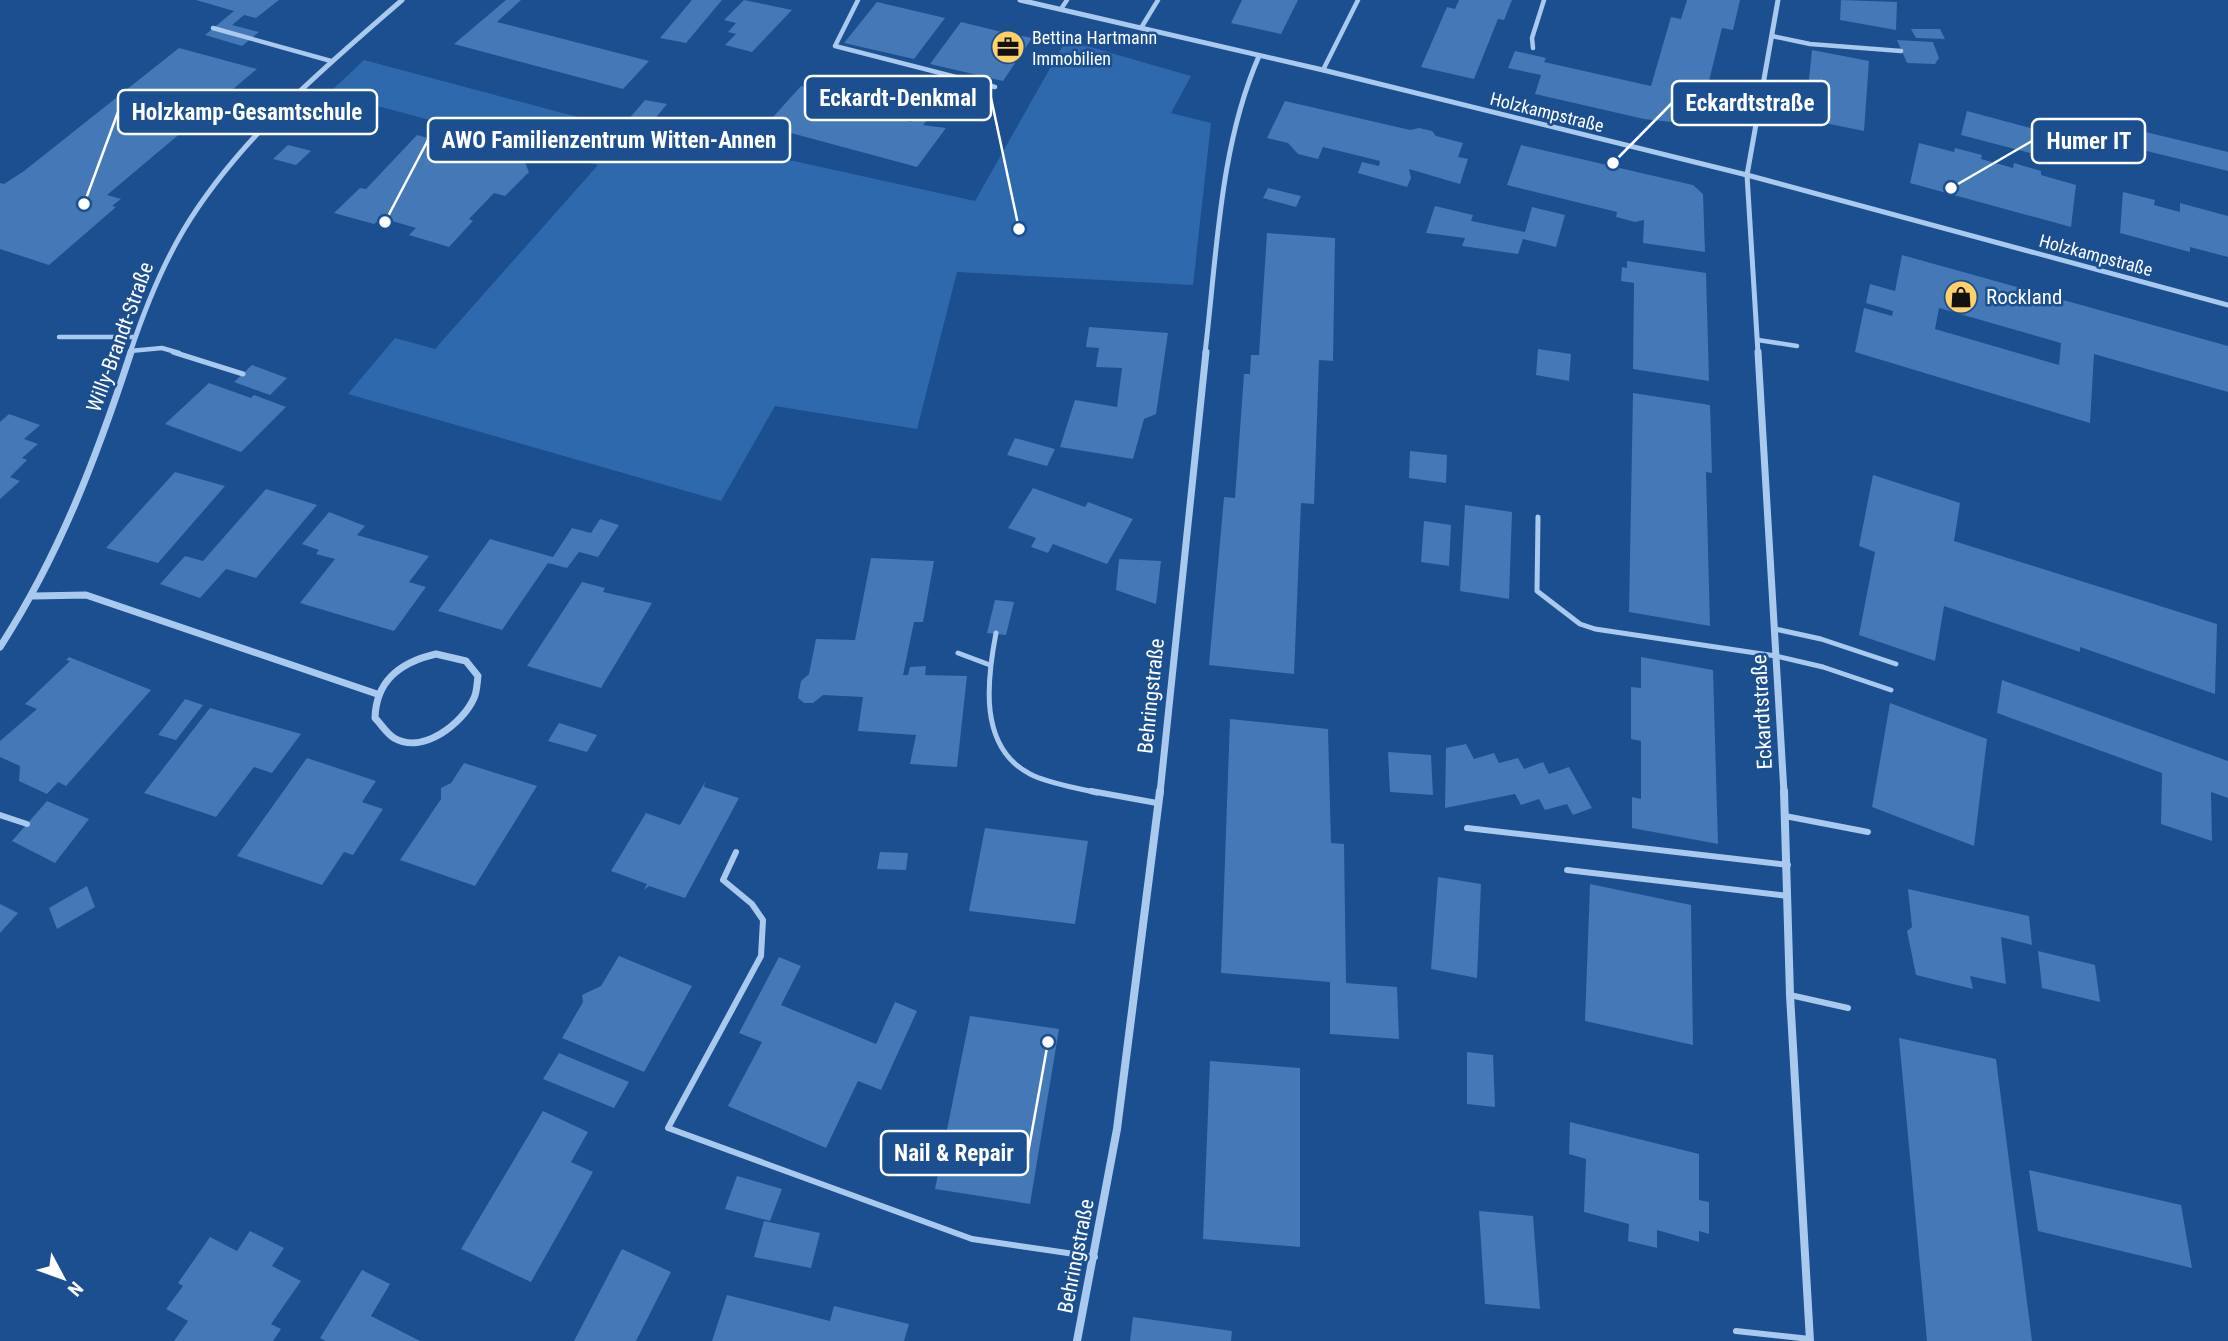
<svg xmlns="http://www.w3.org/2000/svg" width="2228" height="1341" viewBox="0 0 2228 1341" font-family="'Roboto Condensed',sans-serif">
<style>
.green{fill:#2e69ad}
.building{fill:#4478b7;fill-rule:evenodd}
.lines{fill:none;stroke-linecap:round;stroke-linejoin:round}
.service-far2{stroke:#a9c9ee;stroke-width:4.5}
.service-far1{stroke:#a9c9ee;stroke-width:5}
.service{stroke:#a9c9ee;stroke-width:6}
.minor-far2{stroke:#a9c9ee;stroke-width:5}
.minor-far1{stroke:#a9c9ee;stroke-width:7}
.minor{stroke:#a9c9ee;stroke-width:8}
.labels{text-anchor:middle;dominant-baseline:central;stroke-width:5;stroke-linejoin:round;paint-order:stroke}
.far-poi-label{font-size:18px;fill:#fff;stroke:#1b4f8f;text-anchor:start}
.far-street-label{font-size:18px;fill:#fff;stroke:#1b4f8f}
.poi-label{font-size:21px;fill:#fff;stroke:#1b4f8f;text-anchor:start}
.street-label{font-size:21px;fill:#fff;stroke:#1b4f8f}
.leader{fill:none;stroke:#fff;stroke-width:2.5}
.callout-dot{fill:#fff;stroke:#1b4f8f;stroke-width:2.5}
.callout{fill:#1b4f8f;stroke:#fff;stroke-width:2.5}
.callout-label{font-size:23px;text-anchor:middle;font-weight:bold;fill:#fff}
</style>
<rect width="100%" height="100%" fill="#1b4f8f"/>
<path class="green" d="M 1066,40 L 1191,76 L 1171,113 L 1211,123 L 1193,285 L 957,272 L 917,429 L 775,406 L 721,501 L 348,394 L 395,338 L 435,349 L 598,165 L 329,93 L 364,60 L 619,128 L 708,142 L 975,201 Z"/>
<path class="building" d="M 196,0 L 279,0 L 256,18 L 244,15 L 232,25 L 259,32 L 242,46 L 205,35 L 234,11 Z
M 506,0 L 521,0 L 497,22 L 649,61 L 623,89 L 454,44 Z
M 692,0 L 722,0 L 686,43 L 660,38 Z
M 744,0 L 792,10 L 752,52 L 725,45 L 736,34 L 728,32 L 736,23 L 724,20 Z
M 1242,0 L 1298,0 L 1281,34 L 1231,23 Z
M 1459,0 L 1512,0 L 1504,20 L 1498,19 L 1474,79 L 1421,67 L 1447,7 L 1455,9 Z
M 1687,0 L 1740,0 L 1733,30 L 1722,28 L 1707,89 L 1689,124 L 1644,119 L 1535,94 L 1541,75 L 1508,68 L 1515,51 L 1546,58 L 1544,62 L 1651,86 L 1671,17 L 1681,19 Z
M 1841,0 L 1897,2 L 1896,30 L 1840,20 Z
M 877,2 L 945,18 L 914,59 L 844,43 Z
M 961,22 L 998,31 L 1032,38 L 1003,81 L 930,64 Z
M 1911,29 L 1940,29 L 1945,39 L 1916,38 Z
M 1897,40 L 1933,42 L 1939,58 L 1935,64 L 1907,63 Z
M 179,48 L 257,69 L 107,195 L 121,199 L 112,206 L 116,207 L 49,265 L 0,249 L 0,183 L 4,184 L 24,171 Z
M 1812,50 L 1869,61 L 1864,131 L 1805,119 Z
M 801,86 L 811,88 L 806,95 L 823,99 L 828,93 L 840,96 L 835,102 L 852,107 L 857,100 L 869,103 L 864,110 L 882,114 L 887,107 L 898,110 L 893,117 L 911,122 L 917,115 L 929,118 L 923,125 L 946,128 L 917,167 L 765,126 Z
M 645,100 L 667,104 L 650,125 L 628,120 Z
M 1285,101 L 1410,130 L 1419,128 L 1432,131 L 1436,136 L 1463,143 L 1458,157 L 1468,159 L 1460,184 L 1409,169 L 1411,178 L 1407,187 L 1358,173 L 1362,162 L 1379,166 L 1380,161 L 1323,147 L 1318,159 L 1298,154 L 1288,143 L 1267,138 Z
M 1967,111 L 2041,131 L 2038,155 L 1961,135 Z
M 2092,119 L 2228,152 L 2228,171 L 2090,137 Z
M 417,135 L 477,152 L 481,148 L 524,160 L 529,172 L 505,196 L 494,193 L 469,219 L 473,221 L 449,247 L 409,235 L 416,228 L 382,218 L 374,224 L 334,213 L 360,188 L 366,189 Z
M 1919,143 L 1954,152 L 1955,148 L 1982,155 L 1981,159 L 2013,168 L 2014,163 L 2041,171 L 2041,175 L 2076,185 L 2071,227 L 1910,183 Z
M 288,145 L 308,150 L 311,151 L 296,165 L 273,159 Z
M 1521,145 L 1693,185 L 1703,194 L 1705,252 L 1643,243 L 1644,220 L 1635,222 L 1616,217 L 1617,212 L 1507,185 Z
M 1268,188 L 1301,196 L 1296,207 L 1263,198 Z
M 2123,192 L 2155,200 L 2154,205 L 2180,212 L 2180,203 L 2228,216 L 2228,257 L 2190,247 L 2190,252 L 2120,233 Z
M 1435,206 L 1473,215 L 1471,221 L 1525,232 L 1532,207 L 1565,215 L 1556,247 L 1523,239 L 1518,254 L 1462,246 L 1465,238 L 1426,233 Z
M 1267,233 L 1335,238 L 1333,361 L 1319,360 L 1314,504 L 1301,503 L 1294,674 L 1209,665 L 1224,497 L 1235,498 L 1244,374 L 1250,374 L 1251,355 L 1259,355 Z
M 1902,255 L 2228,346 L 2228,392 L 2094,354 L 2090,423 L 1855,352 L 1864,308 L 1892,316 L 1893,311 L 1866,303 L 1870,284 L 1895,291 ZM 1939,308 L 2061,343 L 2059,365 L 1935,329 Z
M 1627,261 L 1706,273 L 1709,381 L 1633,369 L 1634,283 L 1621,281 L 1622,267 L 1627,268 Z
M 1089,327 L 1168,333 L 1156,414 L 1144,419 L 1133,459 L 1060,447 L 1075,400 L 1117,407 L 1122,368 L 1096,367 L 1099,348 L 1086,347 Z
M 1538,349 L 1571,354 L 1569,381 L 1536,375 Z
M 252,365 L 287,378 L 270,395 L 234,382 Z
M 209,383 L 251,398 L 254,395 L 286,407 L 241,452 L 165,424 Z
M 1633,393 L 1710,405 L 1712,473 L 1706,472 L 1710,626 L 1629,612 Z
M 9,414 L 40,425 L 24,439 L 38,444 L 22,458 L 27,460 L 10,477 L 20,481 L 0,499 L 0,422 Z
M 1015,438 L 1055,449 L 1047,466 L 1007,455 Z
M 1410,451 L 1447,455 L 1446,483 L 1409,478 Z
M 175,472 L 225,486 L 158,563 L 106,548 Z
M 1873,475 L 1960,503 L 1954,541 L 2217,624 L 2215,694 L 2080,647 L 2080,652 L 1944,606 L 1935,661 L 1859,635 L 1875,552 L 1859,546 Z
M 1033,488 L 1085,507 L 1088,502 L 1133,519 L 1107,564 L 1053,544 L 1048,553 L 1031,547 L 1036,538 L 1008,528 Z
M 266,489 L 317,505 L 256,578 L 226,569 L 200,598 L 160,584 L 185,556 L 203,561 Z
M 1465,505 L 1512,512 L 1509,599 L 1460,591 Z
M 329,512 L 365,526 L 357,535 L 429,556 L 409,582 L 426,587 L 394,631 L 300,603 L 335,559 L 316,554 L 319,550 L 302,544 Z
M 600,519 L 619,525 L 598,557 L 579,552 L 567,568 L 548,563 L 502,630 L 438,611 L 490,539 L 553,557 L 572,528 L 591,533 Z
M 1424,521 L 1451,525 L 1449,566 L 1421,562 Z
M 871,558 L 934,561 L 923,622 L 914,622 L 903,675 L 908,675 L 910,667 L 926,666 L 925,675 L 967,676 L 957,767 L 910,764 L 916,735 L 858,731 L 863,697 L 823,695 L 813,703 L 804,703 L 798,698 L 801,681 L 809,674 L 816,639 L 855,640 Z
M 1119,559 L 1161,561 L 1156,604 L 1116,590 Z
M 582,582 L 605,588 L 603,592 L 652,603 L 601,688 L 527,666 Z
M 995,600 L 1014,602 L 1006,635 L 987,633 Z
M 69,657 L 151,690 L 66,786 L 58,782 L 47,794 L 19,781 L 20,766 L 0,757 L 0,741 L 37,709 L 25,704 L 70,661 L 66,660 Z
M 1641,657 L 1713,670 L 1718,844 L 1632,828 L 1632,797 L 1641,799 L 1641,741 L 1631,739 L 1631,687 L 1641,688 Z
M 2002,680 L 2228,761 L 2228,798 L 2211,792 L 2212,841 L 2161,824 L 2162,773 L 1997,713 Z
M 185,699 L 203,705 L 176,740 L 158,735 Z
M 1890,703 L 1987,739 L 1974,846 L 1872,807 Z
M 210,708 L 301,734 L 272,773 L 254,767 L 216,817 L 144,793 Z
M 1230,719 L 1328,729 L 1331,843 L 1344,844 L 1346,983 L 1397,987 L 1399,1039 L 1330,1034 L 1330,982 L 1221,973 Z
M 559,723 L 597,735 L 587,752 L 548,741 Z
M 1466,744 L 1474,759 L 1494,753 L 1499,763 L 1518,758 L 1524,769 L 1543,762 L 1549,774 L 1569,767 L 1592,808 L 1573,815 L 1567,804 L 1545,810 L 1539,799 L 1521,805 L 1515,794 L 1445,808 L 1446,748 Z
M 1388,752 L 1431,755 L 1433,795 L 1390,792 Z
M 307,758 L 376,781 L 362,802 L 383,809 L 353,855 L 344,852 L 322,885 L 237,856 Z
M 464,763 L 537,786 L 475,886 L 400,860 L 441,799 L 441,788 L 451,783 Z
M 705,782 L 704,787 L 739,798 L 685,898 L 649,886 L 644,890 L 647,884 L 611,871 L 646,813 L 680,825 Z
M 47,801 L 89,819 L 55,863 L 12,841 Z
M 985,828 L 1088,841 L 1075,924 L 969,911 Z
M 880,852 L 908,853 L 906,870 L 877,869 Z
M 1438,877 L 1481,884 L 1477,978 L 1431,969 Z
M 1590,884 L 1691,905 L 1693,1045 L 1585,1021 Z
M 87,886 L 95,907 L 57,929 L 49,908 Z
M 1908,889 L 2029,916 L 2032,945 L 2001,937 L 2006,984 L 1970,976 L 1973,989 L 1916,975 L 1907,931 L 1912,927 Z
M 0,904 L 18,913 L 0,933 Z
M 2038,951 L 2095,965 L 2100,1002 L 2042,988 Z
M 619,956 L 692,986 L 644,1072 L 562,1038 L 583,1002 L 582,995 L 601,986 Z
M 779,957 L 801,966 L 781,1005 L 876,1044 L 895,1002 L 917,1011 L 881,1090 L 858,1081 L 826,1148 L 728,1106 L 762,1042 L 739,1033 Z
M 970,1016 L 1059,1029 L 1030,1204 L 935,1189 Z
M 1899,1038 L 1996,1059 L 2032,1341 L 1927,1341 Z
M 1467,1052 L 1493,1055 L 1495,1107 L 1467,1104 Z
M 559,1053 L 629,1082 L 614,1108 L 543,1079 Z
M 1210,1061 L 1300,1068 L 1300,1247 L 1203,1239 Z
M 543,1111 L 588,1132 L 571,1162 L 593,1172 L 531,1282 L 461,1249 Z
M 1570,1122 L 1699,1154 L 1699,1200 L 1709,1202 L 1709,1234 L 1699,1231 L 1699,1242 L 1657,1230 L 1657,1248 L 1628,1241 L 1629,1224 L 1584,1212 L 1586,1159 L 1569,1154 Z
M 2029,1170 L 2181,1205 L 2192,1268 L 2038,1231 Z
M 737,1176 L 782,1189 L 770,1221 L 725,1209 Z
M 1479,1211 L 1533,1216 L 1540,1309 L 1485,1304 Z
M 764,1221 L 820,1233 L 811,1268 L 754,1257 Z
M 250,1231 L 284,1248 L 272,1266 L 301,1281 L 271,1324 L 281,1329 L 273,1341 L 174,1341 L 188,1321 L 166,1309 L 183,1286 L 178,1283 L 210,1237 L 237,1251 Z
M 622,1249 L 671,1272 L 636,1341 L 574,1341 Z
M 362,1270 L 390,1284 L 371,1316 L 420,1341 L 326,1341 L 320,1338 Z
M 727,1295 L 830,1321 L 834,1306 L 909,1324 L 904,1341 L 712,1341 Z
M 1133,1317 L 1232,1331 L 1231,1341 L 1130,1341 Z"/>
<g class="lines">
<path class="service-far2" d="M 858,0 L 835,46 L 995,87
M 1061,9 L 1067,0
M 213,28 L 331,61
M 1141,28 L 1158,0
M 1772,36 L 1810,44 L 1901,51
M 1533,48 L 1532,38 L 1544,0
M 1323,70 L 1358,0
M 271,122 L 293,129
M 59,337 L 135,337
M 1758,340 L 1797,346
M 130,351 L 162,348 L 179,353"/>
<path class="service-far1" d="M 173,352 L 243,374
M 1538,517 L 1537,591 L 1580,624 L 1595,629 L 1776,656 L 1823,667 L 1891,690
M 1775,629 L 1821,639 L 1896,664
M 996,633 C 987,680 978,747 1030,774 C 1049,784 1075,787 1097,793
M 958,653 L 990,665"/>
<path class="service" d="M 1091,791 L 1157,803
M 0,815 L 27,824
M 1785,816 L 1868,832
M 1467,828 L 1788,865
M 736,852 L 723,880 L 752,904 L 763,920 L 761,956 L 668,1128 L 972,1239 L 1095,1257
M 1567,870 L 1788,896
M 1790,995 L 1848,1008
M 1736,1331 L 1810,1339"/>
<path class="minor-far2" d="M 1020,0 L 1323,70 L 1747,175 L 2228,305
M 130,353 C 144,311 160,270 183,231 C 237,140 323,69 402,0
M 1205,353 C 1217,255 1219,148 1259,56
M 1758,353 L 1747,175 L 1778,0"/>
<path class="minor-far1" d="M 1758,352 L 1784,793
M 34,596 L 86,595 L 377,694
M 0,647 C 60,554 97,456 131,352
M 436,654 L 466,661 L 478,676 C 477,683 477,692 474,698 C 463,723 423,755 394,738 C 387,734 381,724 375,718 C 376,680 401,662 436,654 Z
M 1160,793 L 1206,352"/>
<path class="minor" d="M 1784,791 L 1790,995 L 1810,1341
M 1077,1341 L 1117,1129 L 1160,791"/>
</g>
<defs>
<symbol id="office-disc" viewBox="-11 -11 22 22"><circle r="9.5" fill="#ffd166" stroke="#1b4f8f"/><path d="M-6-3h4V-5.5h4V-3h4V5H-6ZM-1-4.5V-3h2v-1.5ZM-6 0V1H6V0Z" fill="#111"/></symbol>
<symbol id="shop-disc" viewBox="-11 -11 22 22"><circle r="9.5" fill="#ffd166" stroke="#1b4f8f"/><path d="M-5-2.5h2.3a2.7 3.5 0 0 1 5.4 0H5L5.5 6h-11ZM-1.5-2.5h3a1.5 2.3 0 0 0-3 0Z" fill="#111"/></symbol>
</defs>
<g fill-rule="evenodd">
<use href="#office-disc" x="989" y="28" width="38" height="38"/>
<use href="#shop-disc" x="1942" y="278" width="38" height="38"/>
</g>
<g class="labels">
<g class="far-poi-label">
<text x="1032" y="37">Bettina Hartmann<tspan x="1032" dy="21">Immobilien</tspan></text>
</g>
<g class="far-street-label">
<text transform="translate(1547 112) rotate(14)">Holzkampstraße</text>
<text transform="translate(2096 255) rotate(15)">Holzkampstraße</text>
</g>
<g class="poi-label">
<text x="1986" y="297">Rockland</text>
</g>
<g class="street-label">
<text transform="translate(120 337) rotate(-70)">Willy-Brandt-Straße</text>
<text transform="translate(1151 696) rotate(-84)">Behringstraße</text>
<text transform="translate(1762 712) rotate(-93)">Eckardtstraße</text>
<text transform="translate(1076 1256) rotate(-79)">Behringstraße</text>
</g>
</g>
<path class="leader" d="M1019 229L991 98M1613 163L1672 103M84 204L118 112M385 222L428 140M1951 188L2032 141M1048 1042L1028 1153"/>
<g class="callout-dot">
<circle cx="1019" cy="229" r="7"/>
<circle cx="1613" cy="163" r="7"/>
<circle cx="84" cy="204" r="7"/>
<circle cx="385" cy="222" r="7"/>
<circle cx="1951" cy="188" r="7"/>
<circle cx="1048" cy="1042" r="7"/>
</g>
<g class="callout">
<rect x="805" y="76" width="186" height="44" rx="7"/>
<rect x="1672" y="81" width="157" height="44" rx="7"/>
<rect x="118" y="90" width="259" height="44" rx="7"/>
<rect x="428" y="118" width="362" height="44" rx="7"/>
<rect x="2032" y="119" width="113" height="44" rx="7"/>
<rect x="881" y="1131" width="147" height="44" rx="7"/>
</g>
<g class="callout-label">
<text x="898" y="106">Eckardt-Denkmal</text>
<text x="1750" y="111">Eckardtstraße</text>
<text x="247" y="120">Holzkamp-Gesamtschule</text>
<text x="609" y="148">AWO Familienzentrum Witten-Annen</text>
<text x="2089" y="149">Humer IT</text>
<text x="954" y="1161">Nail &amp; Repair</text>
</g>
<g transform="translate(63 1278) rotate(131)" stroke="#1b4f8f" stroke-width="5" paint-order="stroke">
<path d="M0-5L12 26L0 18L-12 26Z" fill="#ffffff"/>
<text y="-10" font-size="19" font-weight="bold" text-anchor="middle" fill="#ffffff">N</text>
</g>
</svg>
